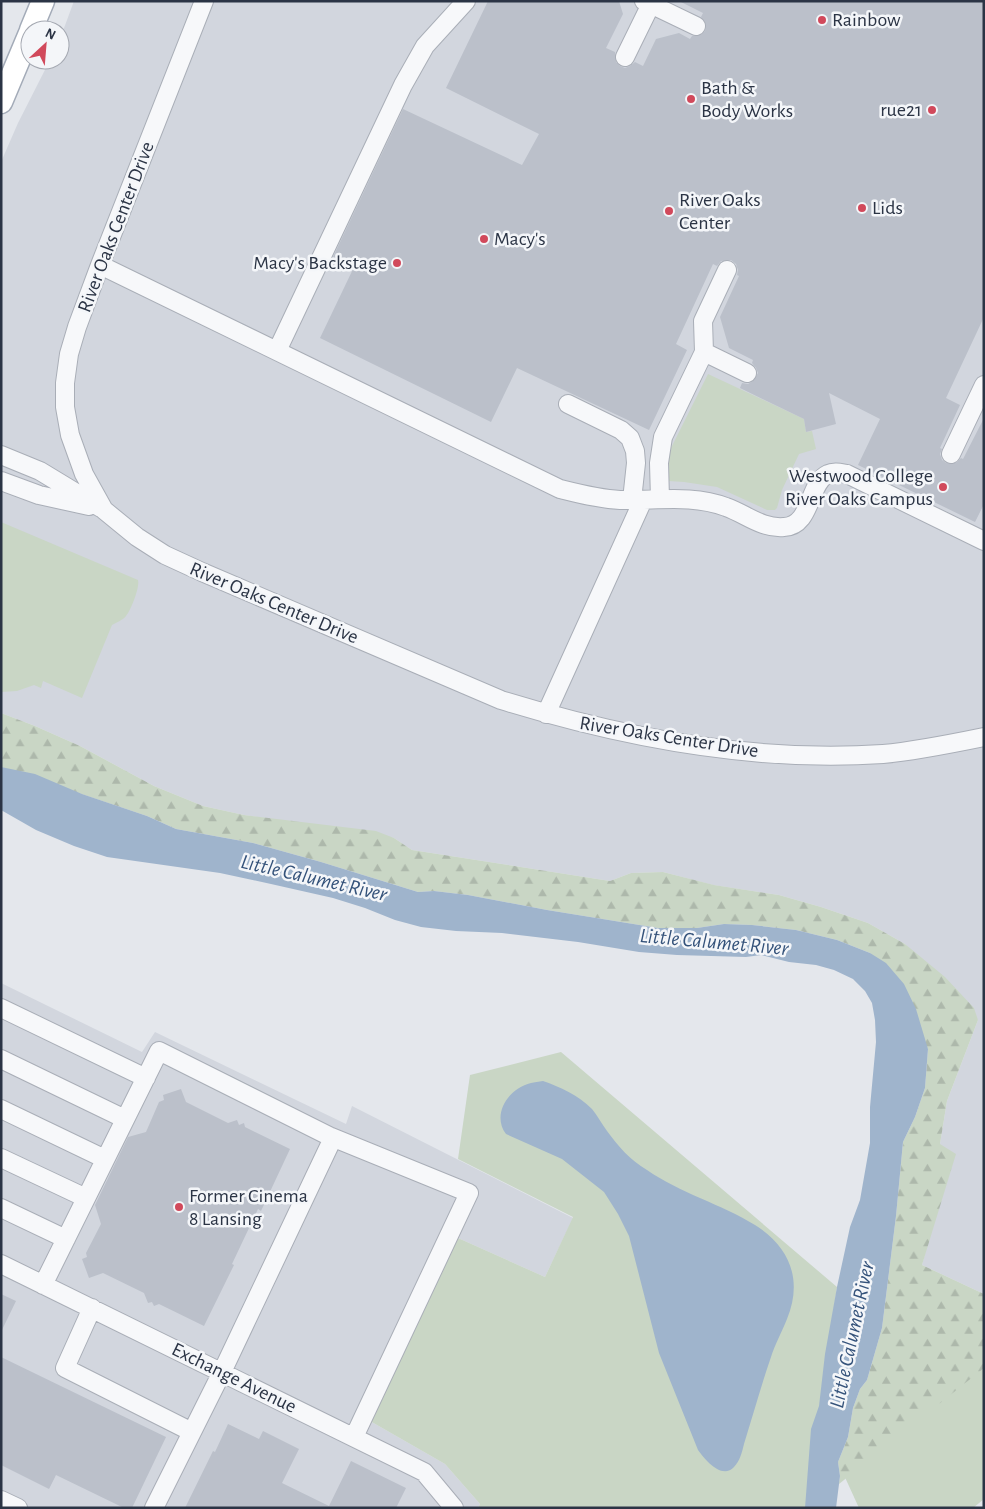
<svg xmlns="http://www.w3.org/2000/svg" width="985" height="1509" viewBox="0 0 985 1509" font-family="'Alegreya Sans',sans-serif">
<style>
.built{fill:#d2d6de}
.grass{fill:#c9d6c5}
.forest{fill:url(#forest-firs)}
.water{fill:#9fb4cc}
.building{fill:#bbc0ca}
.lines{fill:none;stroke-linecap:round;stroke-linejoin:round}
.minor-casing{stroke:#a9aeb7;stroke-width:20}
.major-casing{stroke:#a3abb8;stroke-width:25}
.minor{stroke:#f7f8fa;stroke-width:18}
.major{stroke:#fff;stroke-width:22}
.poi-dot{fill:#d1495b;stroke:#f4f6f9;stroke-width:2}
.labels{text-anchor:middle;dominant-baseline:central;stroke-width:5;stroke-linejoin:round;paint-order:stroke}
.poi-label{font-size:20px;fill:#2b3445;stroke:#f4f6f9;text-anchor:start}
.street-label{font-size:20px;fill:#2b3445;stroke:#f4f6f9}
.water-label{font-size:21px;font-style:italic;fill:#34527a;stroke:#f4f6f9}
</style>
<defs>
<pattern id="forest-firs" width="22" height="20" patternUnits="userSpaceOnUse" patternTransform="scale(1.25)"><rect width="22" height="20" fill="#c9d6c5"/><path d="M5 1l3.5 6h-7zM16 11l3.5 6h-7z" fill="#adb8ab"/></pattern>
</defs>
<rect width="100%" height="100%" fill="#e4e7ec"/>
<path class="built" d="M 74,1 L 984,1 L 984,1294 L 922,1265 L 928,1242 L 940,1144 L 947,1101 L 978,1020 L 905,944 L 868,923 L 821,907 L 779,895 L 713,885 L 663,872 L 631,873 L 610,881 L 412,850 L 394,838 L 244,815 L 203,806 L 154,786 L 80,746 L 35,726 L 1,713 L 1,162 L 18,123 L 50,60 L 60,60 L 60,39 Z
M 1,983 L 142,1052 L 155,1032 L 346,1124 L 352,1106 L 573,1218 L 545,1277 L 458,1238 L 370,1421 L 445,1464 L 480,1504 L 478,1508 L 1,1508 Z"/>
<path class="grass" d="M 708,374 L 804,419 L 806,432 L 812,431 L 816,449 L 799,454 L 782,490 L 777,508 L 775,510 L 767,510 L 717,487 L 684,482 L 668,481 L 663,464 Z
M 1,522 L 138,580 C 140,587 131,610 126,616 C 123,620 117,622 112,625 L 82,698 L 43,681 L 41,688 L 34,685 L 17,691 L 1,692 Z
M 561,1052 L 837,1287 L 807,1492 L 808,1508 L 478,1508 L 480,1504 L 445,1464 L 370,1421 L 458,1238 L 545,1277 L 573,1217 L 458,1159 L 470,1075 Z
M 984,1356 L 984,1499 L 973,1508 L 859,1508 L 838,1462 Z"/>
<path class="forest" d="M 1,713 L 35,726 L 80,746 L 154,786 L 203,806 L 244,815 L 376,831 L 394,838 L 412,850 L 610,881 L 631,873 L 663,872 L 714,885 L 779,895 L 821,907 L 868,923 L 905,944 L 945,977 L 974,1008 L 978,1020 L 947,1101 L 940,1144 L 956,1154 L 922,1265 L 984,1294 L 984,1368 L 839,1484 L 840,1476 L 838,1462 L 848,1437 L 853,1408 L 860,1389 L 867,1380 L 882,1328 L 896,1216 L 903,1142 L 915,1117 L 925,1088 L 928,1049 L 870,953 L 837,940 L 796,930 L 752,925 L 724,924 L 697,928 L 658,928 L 547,910 L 468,895 L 434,891 L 418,892 L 321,862 L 253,843 L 176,829 L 147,816 L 1,767 Z"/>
<path class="water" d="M 1,767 L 35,774 L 82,794 L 147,816 L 176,829 L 253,843 L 321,862 L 418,892 L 434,891 L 468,895 L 547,910 L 658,928 L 697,928 L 724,924 L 752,925 L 796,930 L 837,940 L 870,953 L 886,963 L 904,984 L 916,1009 L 928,1049 L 925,1088 L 915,1117 L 903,1142 L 896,1216 L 882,1328 L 867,1380 L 860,1389 L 853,1408 L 848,1437 L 838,1462 L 840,1476 L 836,1508 L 805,1508 L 811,1429 L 819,1406 L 825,1354 L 837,1287 L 850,1227 L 860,1200 L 870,1143 L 870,1107 L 876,1042 L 875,1020 L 872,1003 L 865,991 L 853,979 L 834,970 L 816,965 L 789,962 L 761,955 L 746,957 L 677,955 L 639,952 L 578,942 L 502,933 L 456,931 L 421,927 L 395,920 L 365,908 L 333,898 L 271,884 L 220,873 L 107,857 L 74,846 L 36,830 L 1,810 Z
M 543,1081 C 560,1087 578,1095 592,1109 C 597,1115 602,1124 607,1131 C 618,1146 630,1160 647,1170 C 680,1193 721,1204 755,1225 C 790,1247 803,1280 787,1319 C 782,1332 775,1344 771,1357 C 761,1386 753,1415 744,1444 C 742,1452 740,1461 734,1467 C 722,1480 705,1460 698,1450 L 659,1353 L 629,1236 L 618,1214 L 604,1192 L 562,1159 L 506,1134 C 491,1114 509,1088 531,1083 C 534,1082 539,1082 543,1081 Z"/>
<path class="building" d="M 488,1 L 619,1 L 623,14 L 606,48 L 615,52 L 616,62 L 620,66 L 625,68 L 630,66 L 635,62 L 643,66 L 656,39 L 679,33 L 690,39 L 692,36 L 697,36 L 705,31 L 706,25 L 701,17 L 703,13 L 679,1 L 984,1 L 984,317 L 946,398 L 960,405 L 940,448 L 942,449 L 940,454 L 942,460 L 946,463 L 952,464 L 957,462 L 961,458 L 963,459 L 984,418 L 984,504 L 975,522 L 858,465 L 880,419 L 829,393 L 836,424 L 806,432 L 804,419 L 740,388 L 742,383 L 748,384 L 753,381 L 758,373 L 756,368 L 752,363 L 753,360 L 729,348 L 720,317 L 739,276 L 737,275 L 738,270 L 736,264 L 731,260 L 721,261 L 717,266 L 713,264 L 676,344 L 687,350 L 649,430 L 517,368 L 491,422 L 320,338 L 354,267 L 333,257 L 403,109 L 522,165 L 539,134 L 446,88 Z
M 181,1089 L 186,1102 L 228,1123 L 237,1120 L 239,1125 L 244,1123 L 245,1127 L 290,1149 L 261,1211 L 258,1209 L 232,1264 L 234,1265 L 204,1326 L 159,1304 L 154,1306 L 152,1302 L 148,1303 L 144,1293 L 103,1273 L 89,1278 L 82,1259 L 87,1257 L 86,1253 L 101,1224 L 95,1205 L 128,1137 L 146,1132 L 159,1102 L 164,1100 L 163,1095 Z
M 1,1294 L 16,1301 L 1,1332 Z
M 1,1357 L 166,1437 L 132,1508 L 124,1508 L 56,1475 L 49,1489 L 1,1465 Z
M 228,1424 L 259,1439 L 263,1431 L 299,1449 L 282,1483 L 329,1506 L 351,1461 L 406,1488 L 396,1508 L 185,1508 L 213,1451 L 215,1452 Z"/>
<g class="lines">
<defs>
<path id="minor" d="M 204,1 L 100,265 L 77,327 L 69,354 L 65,383 L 65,407 L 70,435 L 84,474 L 104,510 L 137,537 L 165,555 L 202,572 L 501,700 C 624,738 754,763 883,754 C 916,751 950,744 984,737
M 644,1 L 696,26
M 625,57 L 651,4
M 100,265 L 560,489 C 580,494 599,499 620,500 C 656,501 692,494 726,507 C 746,514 762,529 784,527 C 812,526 808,483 828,474 C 834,471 841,473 847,474 L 984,541
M 277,351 L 403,85 L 425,46 L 466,1
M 704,352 L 747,373
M 568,404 L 621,430 L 630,438 L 635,451 L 636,463 L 632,500
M 951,454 L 984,385
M 1,455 L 40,471 L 101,508
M 1,481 L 39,495 L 89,506
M 660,499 L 659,463 L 663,437 L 704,352 L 703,321 L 727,270
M 546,714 L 643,500
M 1,1008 L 146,1078
M 1,1059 L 125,1119
M 1,1109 L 105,1159
M 1,1158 L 86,1198
M 1,1208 L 66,1239
M 1,1264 L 424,1472 L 454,1508
M 43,1285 L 159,1051 L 329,1136 L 469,1193 L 354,1437
M 92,1308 L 65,1368 L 192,1432
M 1,1500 L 18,1508
M 154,1508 L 222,1372 L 333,1138"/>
<path id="major" d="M 31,30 L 43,1
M 1,102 L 30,33"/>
</defs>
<use href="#minor" class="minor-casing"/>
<use href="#major" class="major-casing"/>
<use href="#minor" class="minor"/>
<use href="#major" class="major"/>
</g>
<g class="poi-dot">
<circle cx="822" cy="20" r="5"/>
<circle cx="691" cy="99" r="5"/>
<circle cx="932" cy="110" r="5"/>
<circle cx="862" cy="208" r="5"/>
<circle cx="669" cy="211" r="5"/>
<circle cx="484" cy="239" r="5"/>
<circle cx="397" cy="263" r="5"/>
<circle cx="943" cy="487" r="5"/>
<circle cx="179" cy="1207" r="5"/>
</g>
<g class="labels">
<g class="poi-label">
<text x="832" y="20">Rainbow</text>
<text x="701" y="88">Bath &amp;<tspan x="701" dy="23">Body Works</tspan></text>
<text x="922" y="110" text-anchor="end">rue21</text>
<text x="679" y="200">River Oaks<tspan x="679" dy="23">Center</tspan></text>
<text x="872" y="208">Lids</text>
<text x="494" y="239">Macy's</text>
<text x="387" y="263" text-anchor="end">Macy's Backstage</text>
<text x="933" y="476" text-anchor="end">Westwood College<tspan x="933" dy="23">River Oaks Campus</tspan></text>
<text x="189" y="1196">Former Cinema<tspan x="189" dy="23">8 Lansing</tspan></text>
</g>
<g class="street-label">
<text transform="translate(116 227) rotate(-69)">River Oaks Center Drive</text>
<text transform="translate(274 603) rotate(23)">River Oaks Center Drive</text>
<text transform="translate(669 737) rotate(9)">River Oaks Center Drive</text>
<text transform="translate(234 1378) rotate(26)">Exchange Avenue</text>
</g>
<g class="water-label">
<text transform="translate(314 878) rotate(13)">Little Calumet River</text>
<text transform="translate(714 942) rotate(5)">Little Calumet River</text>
<text transform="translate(852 1335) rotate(-78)">Little Calumet River</text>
</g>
</g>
<rect width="985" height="1509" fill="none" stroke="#2b3445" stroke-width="5"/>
<g transform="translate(45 45) rotate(26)"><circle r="24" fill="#f4f6f9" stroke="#a4a8b1"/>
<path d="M0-4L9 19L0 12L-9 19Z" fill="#d1495b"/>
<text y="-8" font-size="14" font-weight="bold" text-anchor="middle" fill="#2b3445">N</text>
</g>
</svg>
